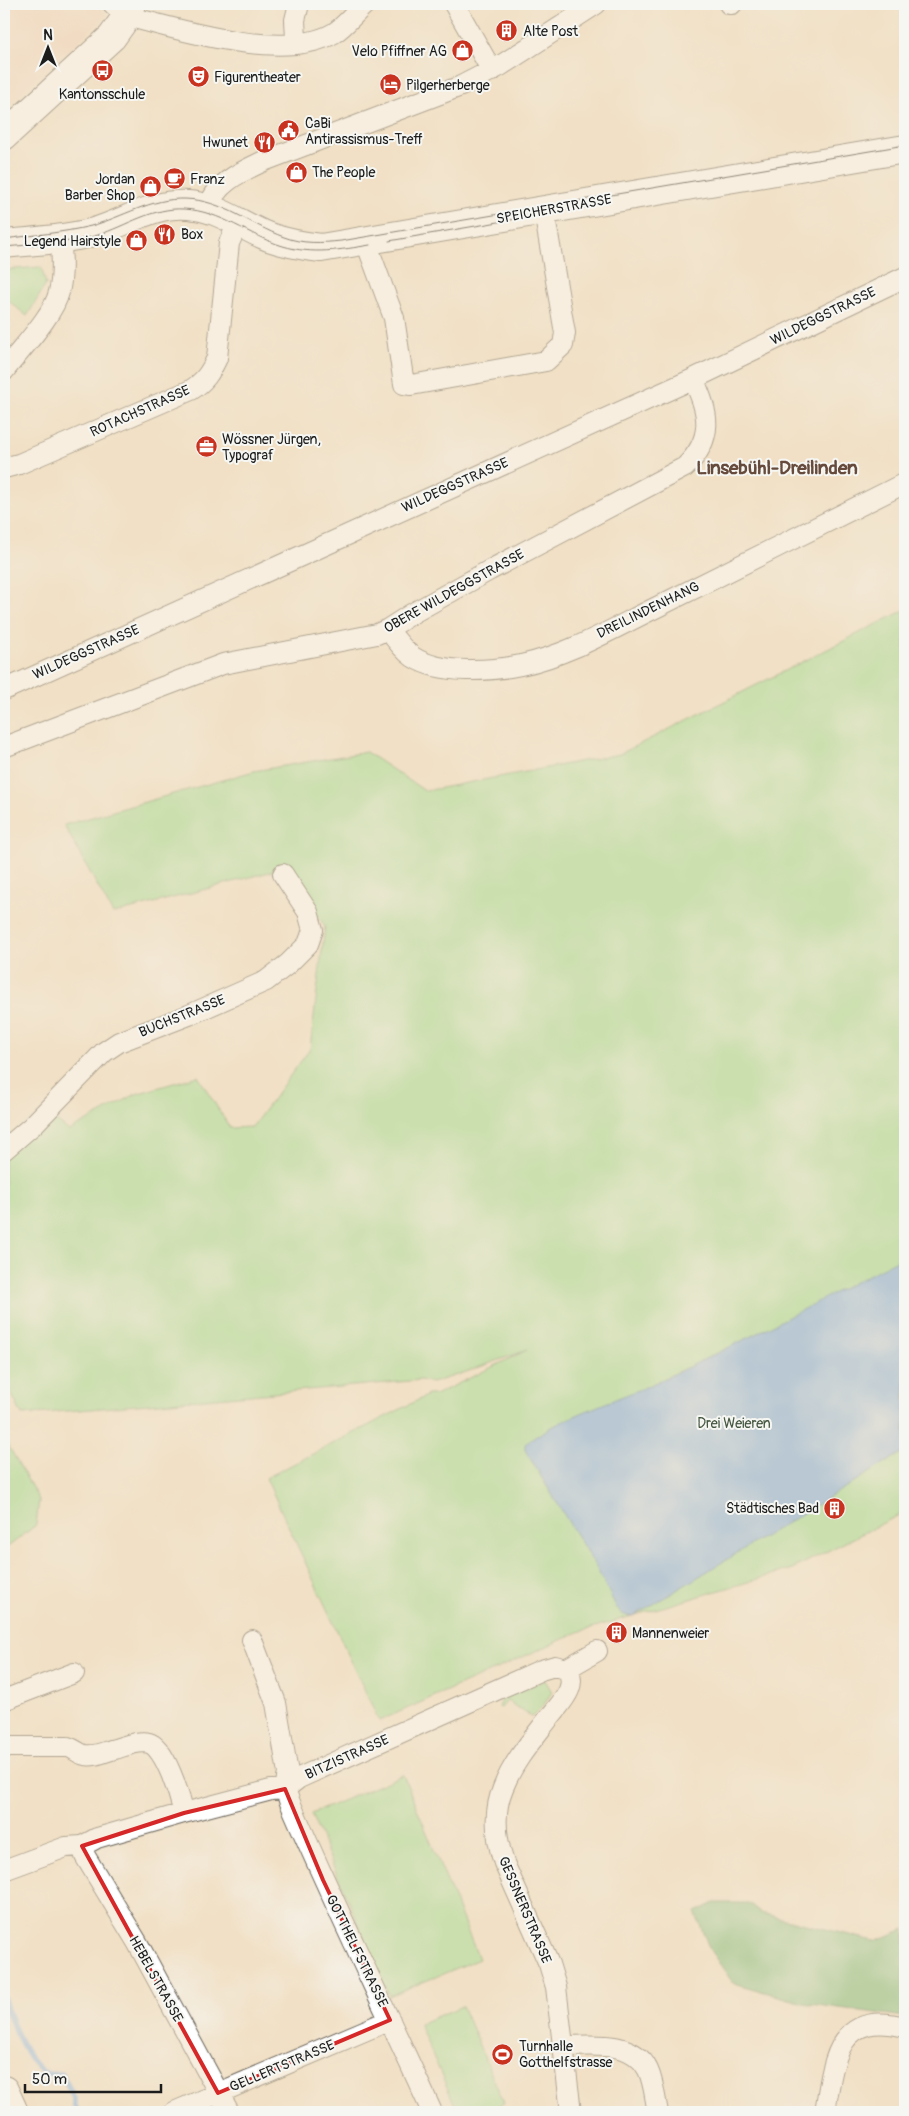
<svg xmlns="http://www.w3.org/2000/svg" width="909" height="2116" viewBox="0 0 909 2116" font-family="Pangolin,sans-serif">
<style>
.built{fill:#f2d4be}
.green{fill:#9dde93;stroke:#5c7d58}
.forest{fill:#7ebd7d;stroke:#4d6c4c}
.water{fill:#77ace4;stroke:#4a6480}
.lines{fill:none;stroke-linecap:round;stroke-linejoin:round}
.stream{stroke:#77ace4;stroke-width:5.5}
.street-casing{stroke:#676157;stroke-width:22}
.secondary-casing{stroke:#676157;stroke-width:30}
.street{stroke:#fff;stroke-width:20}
.secondary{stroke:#fff;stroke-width:28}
.tram{stroke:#1c1c1c;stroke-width:1}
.marked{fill:none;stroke:#d62828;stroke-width:4;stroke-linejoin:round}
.labels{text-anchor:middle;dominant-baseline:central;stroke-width:4;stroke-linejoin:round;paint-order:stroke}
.poi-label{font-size:14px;fill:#1c1c1c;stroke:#f6f6f2;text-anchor:start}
.street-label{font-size:14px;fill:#1c1c1c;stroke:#f6f6f2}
.park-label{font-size:14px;fill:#435640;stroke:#f6f6f2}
.district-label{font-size:19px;font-weight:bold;fill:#664b3d;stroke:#f6f6f2}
</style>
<rect width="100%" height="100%" fill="#f6f6f2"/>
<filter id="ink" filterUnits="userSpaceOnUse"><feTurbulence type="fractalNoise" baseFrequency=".02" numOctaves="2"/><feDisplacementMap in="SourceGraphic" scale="10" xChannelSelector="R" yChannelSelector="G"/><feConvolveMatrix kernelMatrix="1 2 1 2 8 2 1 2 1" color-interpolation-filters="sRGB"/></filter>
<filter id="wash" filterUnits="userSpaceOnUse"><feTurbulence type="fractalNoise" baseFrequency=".0096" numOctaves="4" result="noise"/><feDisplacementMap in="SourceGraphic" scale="20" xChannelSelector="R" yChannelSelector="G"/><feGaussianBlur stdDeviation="1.12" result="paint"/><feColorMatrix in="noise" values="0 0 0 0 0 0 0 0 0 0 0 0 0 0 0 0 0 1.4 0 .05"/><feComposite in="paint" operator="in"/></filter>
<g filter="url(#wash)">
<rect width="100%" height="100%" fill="#f1e0c5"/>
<path class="built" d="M 4,4 L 97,4 L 107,15 L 4,109 Z"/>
<path class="green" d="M 41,267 L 46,284 L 27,316 L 4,297 L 4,270 Z
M 905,610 L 905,1512 L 792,1569 L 581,1631 L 379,1721 L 266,1478 L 428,1395 L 435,1395 L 527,1350 L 463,1373 L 432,1383 L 421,1380 L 22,1415 L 7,1385 L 4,1374 L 4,1150 L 45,1112 L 69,1131 L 136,1094 L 198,1076 L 230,1128 L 252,1127 L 310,1049 L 325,927 L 288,867 L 113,914 L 64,825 L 254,771 L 366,752 L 425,791 L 620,754 Z
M 8,1445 L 39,1500 L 36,1525 L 4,1550 L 4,1448 Z
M 545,1680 L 552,1692 L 543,1706 L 532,1717 L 507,1701 L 501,1708 L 499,1707 L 503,1698 Z
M 403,1775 L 479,1959 L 389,1996 L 311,1814 Z
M 462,2006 L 504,2103 L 482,2112 L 458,2112 L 419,2024 Z"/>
<path class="forest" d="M 714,1903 L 749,1903 L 761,1913 L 874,1941 L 905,1929 L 905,2017 L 803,2003 L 733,1983 L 710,1950 L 695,1912 Z"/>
<path class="water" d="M 905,1256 L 905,1451 L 634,1616 L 624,1615 L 618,1610 L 597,1569 L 525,1450 L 525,1444 C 561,1416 622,1399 665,1378 C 746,1341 825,1297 905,1256 Z"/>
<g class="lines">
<path class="stream" d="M 4,1999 C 8,2016 29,2067 46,2073 C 50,2075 57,2074 62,2074 L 74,2098 L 74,2105 L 78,2112"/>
</g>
</g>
<g filter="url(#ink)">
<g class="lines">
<defs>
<path id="street" d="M 113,4 L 127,16 C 180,30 284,62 334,33 C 345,26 355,13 365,4
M 454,4 L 492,71
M 729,4 L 732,4
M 293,44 L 296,39 L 295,20 L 299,4
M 209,208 C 214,183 243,171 264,161 L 461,86 L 500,66 L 596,4
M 366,242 L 394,318 L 404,384 L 411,385 L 546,361 L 563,345 L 565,333 L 544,211
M 4,371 C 19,351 54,315 59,292 C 63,276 62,254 60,238
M 4,468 L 19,464 L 191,390 C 205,381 210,373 217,358 L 229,243 L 239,221
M 388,629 C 395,639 403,650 413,657 C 441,675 491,671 521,665 C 569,655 614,628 657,607 C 740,566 822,524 905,483
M 4,690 L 693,379 L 905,277
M 4,747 L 223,664 L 377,634 L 388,629 L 413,613 L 490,570 L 685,467 C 714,439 710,413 693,379
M 4,1150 L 32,1126 L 104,1052 L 119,1042 L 189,1015 L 266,981 L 288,964 L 308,944 L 313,930 L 308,912 L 283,874
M 252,1640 L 276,1703 L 288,1773 L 285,1789 L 289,1800 C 334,1905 385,2008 432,2112
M 566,1669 C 572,1675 572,1682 569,1690 C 565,1700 556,1709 549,1718 C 532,1740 513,1762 503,1788 C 493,1812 496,1839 504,1863 L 549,1964 L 556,1987 L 571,2112
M 4,1700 L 74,1673
M 4,1747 L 68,1747 C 75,1749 79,1754 85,1755 C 95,1757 106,1751 115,1749 C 125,1746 139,1740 149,1743 C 165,1747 180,1797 184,1813
M 82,1846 L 85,1856 L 137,1942 L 229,2112
M 4,1870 L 66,1847 L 82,1846 L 97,1838 L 184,1813 L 271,1790 L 285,1789 L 299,1778 L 541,1670 L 555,1666 L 566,1669 L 597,1651
M 563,2046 C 591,2046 633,2039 648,2070 C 654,2083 655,2099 658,2112
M 174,2112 L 390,2020
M 825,2112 C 833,2062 837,2009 905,2027"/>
<path id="secondary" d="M 4,136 L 112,37 L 127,16 L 132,4
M 4,244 C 33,241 65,240 94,232 C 126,223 153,202 188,205 C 219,207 241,226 269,237 C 286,243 303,246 321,248 L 905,149
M 4,2090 L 14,2112"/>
</defs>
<use href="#street" class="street-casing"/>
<use href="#secondary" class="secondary-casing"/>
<use href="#street" class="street"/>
<use href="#secondary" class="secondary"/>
<path class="tram" d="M 4,239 C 33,235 62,233 91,226 C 123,217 151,198 185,199 C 223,200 250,225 284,237 C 302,244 322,243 341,241 L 905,145
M 389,241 L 591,206
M 4,247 C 35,244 68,244 98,235 C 126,226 153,207 184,209 C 221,211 249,236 283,246 C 313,255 340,250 370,245"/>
</g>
</g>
<path d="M0 0H909V2116H0ZM 285,1789 L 323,1880 L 390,2020 L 218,2093 L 82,1846 L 184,1813 Z" fill="#f1e0c5" fill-opacity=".55" fill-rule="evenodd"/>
<path class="marked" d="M 285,1789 L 323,1880 L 390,2020 L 218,2093 L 82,1846 L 184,1813 Z"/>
<defs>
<symbol id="building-disc" viewBox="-11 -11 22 22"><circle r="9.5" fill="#c8321e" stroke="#f6f6f2"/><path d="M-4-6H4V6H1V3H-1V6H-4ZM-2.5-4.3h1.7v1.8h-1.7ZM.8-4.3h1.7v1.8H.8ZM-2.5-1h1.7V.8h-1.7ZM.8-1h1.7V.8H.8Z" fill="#fff"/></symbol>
<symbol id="shop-disc" viewBox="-11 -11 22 22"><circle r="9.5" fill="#c8321e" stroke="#f6f6f2"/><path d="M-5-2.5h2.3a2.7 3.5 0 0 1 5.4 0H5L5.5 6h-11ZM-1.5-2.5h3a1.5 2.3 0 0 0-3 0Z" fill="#fff"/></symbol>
<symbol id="bus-disc" viewBox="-11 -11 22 22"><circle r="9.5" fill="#c8321e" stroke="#f6f6f2"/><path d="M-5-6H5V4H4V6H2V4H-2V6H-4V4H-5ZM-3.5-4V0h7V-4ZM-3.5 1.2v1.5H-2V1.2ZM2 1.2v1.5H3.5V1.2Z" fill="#fff"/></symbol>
<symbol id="theatre-disc" viewBox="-11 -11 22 22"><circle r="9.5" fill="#c8321e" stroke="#f6f6f2"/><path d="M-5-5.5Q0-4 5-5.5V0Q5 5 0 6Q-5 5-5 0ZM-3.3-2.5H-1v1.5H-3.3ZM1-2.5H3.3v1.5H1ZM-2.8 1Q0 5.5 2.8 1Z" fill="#fff"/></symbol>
<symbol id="hotel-disc" viewBox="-11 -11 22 22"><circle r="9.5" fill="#c8321e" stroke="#f6f6f2"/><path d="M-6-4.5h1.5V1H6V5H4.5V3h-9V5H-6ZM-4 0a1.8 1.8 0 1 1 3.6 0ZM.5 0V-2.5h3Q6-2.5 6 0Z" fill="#fff"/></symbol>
<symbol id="civic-disc" viewBox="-11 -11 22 22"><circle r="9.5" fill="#c8321e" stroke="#f6f6f2"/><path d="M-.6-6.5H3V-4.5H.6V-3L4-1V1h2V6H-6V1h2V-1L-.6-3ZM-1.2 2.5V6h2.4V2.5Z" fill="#fff"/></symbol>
<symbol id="restaurant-disc" viewBox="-11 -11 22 22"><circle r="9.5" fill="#c8321e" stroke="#f6f6f2"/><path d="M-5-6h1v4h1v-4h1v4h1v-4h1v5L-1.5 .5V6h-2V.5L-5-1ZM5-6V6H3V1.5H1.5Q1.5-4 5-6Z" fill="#fff"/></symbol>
<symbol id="cafe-disc" viewBox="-11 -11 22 22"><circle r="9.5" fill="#c8321e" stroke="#f6f6f2"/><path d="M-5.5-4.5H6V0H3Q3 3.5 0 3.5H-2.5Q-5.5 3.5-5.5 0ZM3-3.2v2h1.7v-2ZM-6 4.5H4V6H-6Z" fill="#fff"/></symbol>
<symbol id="office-disc" viewBox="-11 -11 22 22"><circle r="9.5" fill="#c8321e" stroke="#f6f6f2"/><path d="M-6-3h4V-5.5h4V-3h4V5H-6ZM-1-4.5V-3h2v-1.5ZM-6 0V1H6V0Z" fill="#fff"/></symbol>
<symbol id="stadium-disc" viewBox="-11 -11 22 22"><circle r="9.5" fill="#c8321e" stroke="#f6f6f2"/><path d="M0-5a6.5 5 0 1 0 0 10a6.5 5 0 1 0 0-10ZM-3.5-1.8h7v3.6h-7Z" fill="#fff"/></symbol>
</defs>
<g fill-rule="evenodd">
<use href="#building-disc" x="494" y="18" width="25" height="25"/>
<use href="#shop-disc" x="450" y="38" width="25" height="25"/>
<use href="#bus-disc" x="90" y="58" width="25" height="25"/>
<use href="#theatre-disc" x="186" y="64" width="25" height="25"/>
<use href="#hotel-disc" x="378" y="72" width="25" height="25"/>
<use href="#civic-disc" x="276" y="118" width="25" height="25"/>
<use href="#restaurant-disc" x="252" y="130" width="25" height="25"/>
<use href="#shop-disc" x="284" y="160" width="25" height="25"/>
<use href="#cafe-disc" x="162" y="166" width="25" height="25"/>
<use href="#shop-disc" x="138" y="174" width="25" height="25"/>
<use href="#restaurant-disc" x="152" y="222" width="25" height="25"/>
<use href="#shop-disc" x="124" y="228" width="25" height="25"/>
<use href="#office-disc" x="194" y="434" width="25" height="25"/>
<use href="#building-disc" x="822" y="1496" width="25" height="25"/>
<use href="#building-disc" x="604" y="1620" width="25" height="25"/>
<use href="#stadium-disc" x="490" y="2042" width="25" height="25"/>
</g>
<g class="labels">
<g class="poi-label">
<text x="523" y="31">Alte Post</text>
<text x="447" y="51" text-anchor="end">Velo Pfiffner AG</text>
<text x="214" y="77">Figurentheater</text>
<text x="406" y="85">Pilgerherberge</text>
<text x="102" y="94" text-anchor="middle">Kantonsschule</text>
<text x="305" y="123">CaBi<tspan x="305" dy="16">Antirassismus-Treff</tspan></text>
<text x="248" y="142" text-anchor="end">Hwunet</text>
<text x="312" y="172">The People</text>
<text x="135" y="179" text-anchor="end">Jordan<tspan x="135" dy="16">Barber Shop</tspan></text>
<text x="190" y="179">Franz</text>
<text x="181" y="234">Box</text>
<text x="121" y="241" text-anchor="end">Legend Hairstyle</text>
<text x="222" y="439">Wössner Jürgen,<tspan x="222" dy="16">Typograf</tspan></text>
<text x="819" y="1508" text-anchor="end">Städtisches Bad</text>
<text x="632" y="1633">Mannenweier</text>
<text x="519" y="2046">Turnhalle<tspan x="519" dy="16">Gotthelfstrasse</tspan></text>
</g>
<g class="street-label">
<text transform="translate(554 209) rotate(-10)">SPEICHERSTRASSE</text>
<text transform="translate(823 316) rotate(-26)">WILDEGGSTRASSE</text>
<text transform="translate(140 411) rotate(-24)">ROTACHSTRASSE</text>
<text transform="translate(455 485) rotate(-24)">WILDEGGSTRASSE</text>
<text transform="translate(454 591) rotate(-29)">OBERE WILDEGGSTRASSE</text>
<text transform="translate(648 610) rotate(-26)">DREILINDENHANG</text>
<text transform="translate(86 652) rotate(-24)">WILDEGGSTRASSE</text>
<text transform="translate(182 1016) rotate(-22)">BUCHSTRASSE</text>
<text transform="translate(347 1757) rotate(-24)">BITZISTRASSE</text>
<text transform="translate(525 1910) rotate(67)">GESSNERSTRASSE</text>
<text transform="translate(357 1951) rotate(64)">GOTTHELFSTRASSE</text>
<text transform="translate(156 1979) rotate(61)">HEBELSTRASSE</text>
<text transform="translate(282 2066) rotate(-23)">GELLERTSTRASSE</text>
</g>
<g class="park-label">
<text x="734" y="1423">Drei Weieren</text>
</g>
<g class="district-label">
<text x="777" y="468">Linsebühl-Dreilinden</text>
</g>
</g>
<rect width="909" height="2116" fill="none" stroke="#f6f6f2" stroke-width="20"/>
<g transform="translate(48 48)" stroke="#f6f6f2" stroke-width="4" paint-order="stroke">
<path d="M0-4L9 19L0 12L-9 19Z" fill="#1c1c1c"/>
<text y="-8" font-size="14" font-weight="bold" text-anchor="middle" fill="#1c1c1c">N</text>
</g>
<path d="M25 2084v8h136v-8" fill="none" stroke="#1c1c1c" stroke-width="2.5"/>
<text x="32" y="2084" font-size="15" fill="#1c1c1c" stroke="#f6f6f2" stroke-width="4" paint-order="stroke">50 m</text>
</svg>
